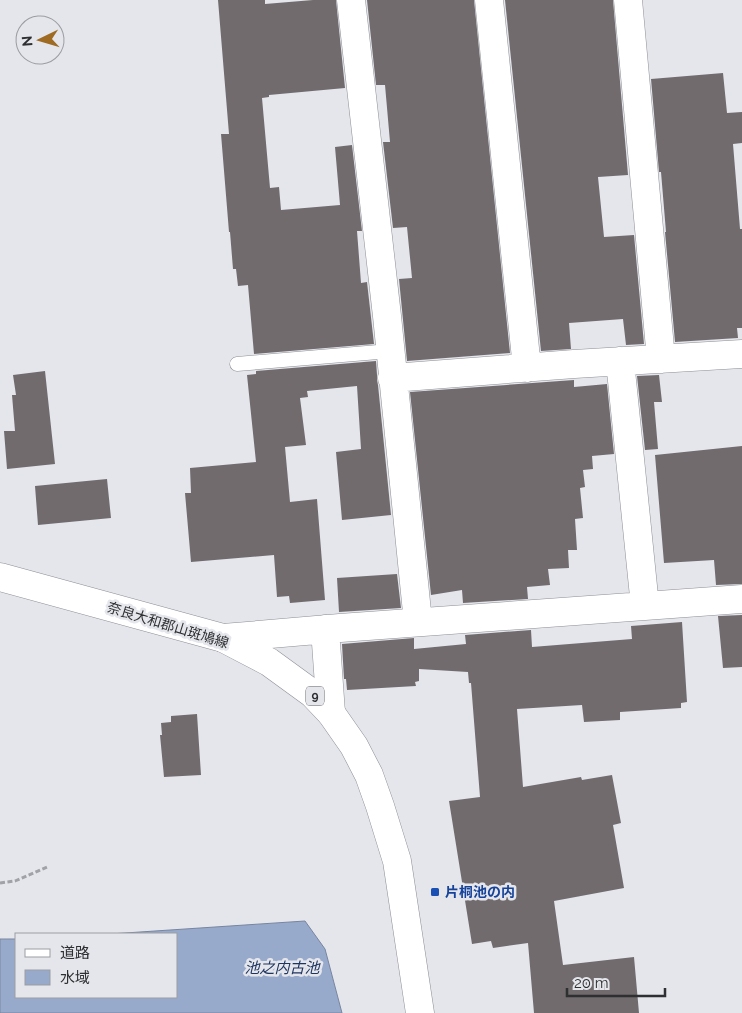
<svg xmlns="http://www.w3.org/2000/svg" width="742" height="1013" viewBox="0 0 742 1013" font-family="Raleway,'Noto Sans JP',sans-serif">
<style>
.water{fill:#98aacc;stroke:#78859e}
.building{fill:#716b6d}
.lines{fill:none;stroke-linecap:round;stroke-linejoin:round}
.lane-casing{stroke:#8d8f94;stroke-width:15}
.street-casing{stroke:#8d8f94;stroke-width:29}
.primary-casing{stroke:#8d8f94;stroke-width:29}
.path{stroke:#a1a2a7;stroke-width:3;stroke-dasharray:5 2.5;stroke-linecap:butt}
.lane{stroke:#fff;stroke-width:14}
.street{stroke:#fff;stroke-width:28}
.primary{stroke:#fff;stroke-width:28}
.transit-dot{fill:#1a4fb4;stroke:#e4e6ec;stroke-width:2}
.labels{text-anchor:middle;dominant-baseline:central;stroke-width:5;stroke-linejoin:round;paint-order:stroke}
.shield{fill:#e4e6ec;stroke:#656669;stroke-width:1}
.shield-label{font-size:12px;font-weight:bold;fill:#2e2f31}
.street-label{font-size:14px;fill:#2e2f31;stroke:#e4e6ec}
.transit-label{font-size:14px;font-weight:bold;fill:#164399;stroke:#e4e6ec;text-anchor:start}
.water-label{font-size:15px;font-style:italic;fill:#1f3561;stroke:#e4e6ec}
</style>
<rect width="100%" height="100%" fill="#e4e6ec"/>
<path class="water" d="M 305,921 L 325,949 L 342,1013 L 0,1013 L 0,939 L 16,939 L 16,997 L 176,997 L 176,934 L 110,934 Z"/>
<path class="building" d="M 218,0 L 265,0 L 265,4 L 313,0 L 336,0 L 345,88 L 269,95 L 269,97 L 262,98 L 270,188 L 279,187 L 281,210 L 340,205 L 335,147 L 352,145 L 362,231 L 357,231 L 361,283 L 367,282 L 374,344 L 254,354 L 248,285 L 238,286 L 236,269 L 233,269 L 230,232 L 229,232 L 221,134 L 229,134 Z
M 367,0 L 474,0 L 510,353 L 407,361 L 399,279 L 412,278 L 407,227 L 393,228 L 383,142 L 390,142 L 385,85 L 376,85 Z
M 505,0 L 613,0 L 628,175 L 598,177 L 604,237 L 634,235 L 644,344 L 626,345 L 623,319 L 569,323 L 571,349 L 541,351 Z
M 723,73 L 727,113 L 742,112 L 742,143 L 733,144 L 740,229 L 742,229 L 742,328 L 737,328 L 738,338 L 675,342 L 665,232 L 666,232 L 661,172 L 659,172 L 651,79 Z
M 376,361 L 377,375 L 377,380 L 378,385 L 391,515 L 342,520 L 336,452 L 361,449 L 357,386 L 307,391 L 308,397 L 300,398 L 306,445 L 285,447 L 290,502 L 317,499 L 325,600 L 290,603 L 289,596 L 277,597 L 274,555 L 191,562 L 185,493 L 191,493 L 190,468 L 256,462 L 247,375 L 256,374 L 256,371 Z
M 45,371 L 55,464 L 7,469 L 4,431 L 15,431 L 12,395 L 16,395 L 13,375 Z
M 659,375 L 662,402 L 654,402 L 658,449 L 645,450 L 637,376 Z
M 574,380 L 574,387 L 607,384 L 614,454 L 592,456 L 593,469 L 583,470 L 585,487 L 580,488 L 583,518 L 575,519 L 577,550 L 568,550 L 569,568 L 548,569 L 550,585 L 527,587 L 528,599 L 463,603 L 462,590 L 431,595 L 410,392 Z
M 742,446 L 742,584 L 716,585 L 714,560 L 664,563 L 655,455 Z
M 107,479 L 111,518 L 38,525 L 35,486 Z
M 397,574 L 401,608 L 339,612 L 337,578 Z
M 742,615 L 742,667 L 723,668 L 718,616 Z
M 682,622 L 687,702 L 681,703 L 681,708 L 620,712 L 620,720 L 584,722 L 582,705 L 517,709 L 523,787 L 581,777 L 582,780 L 612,775 L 621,823 L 613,825 L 624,888 L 554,901 L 563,965 L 634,957 L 639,1013 L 534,1013 L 528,943 L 493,948 L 491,941 L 472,944 L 449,801 L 480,797 L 471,683 L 469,683 L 468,672 L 419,669 L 419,681 L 415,682 L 416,686 L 347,690 L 346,679 L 344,679 L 342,644 L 414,638 L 414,649 L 466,644 L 465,635 L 531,630 L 532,647 L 632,639 L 631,626 Z
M 197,714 L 201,775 L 164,777 L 160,735 L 162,735 L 161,723 L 171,722 L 171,716 Z"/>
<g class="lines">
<defs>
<path id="lane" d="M 237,364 L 390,351"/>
<path id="street" d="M 351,0 L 387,316 L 418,622
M 489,0 L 527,368
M 628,0 L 661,359
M 620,361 L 645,606
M 392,378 L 574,364 L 742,354
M 325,629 L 331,713
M 223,638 L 340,628 L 742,599"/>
<path id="primary" d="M 0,577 L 223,638 L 269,662 L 313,694 L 331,713 L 354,746 L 369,775 L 380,806 L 397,861 L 420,1013"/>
</defs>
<use href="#lane" class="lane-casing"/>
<use href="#street" class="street-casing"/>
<use href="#primary" class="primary-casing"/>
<path class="path" d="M 0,883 L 15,881 L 47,867"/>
<use href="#lane" class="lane"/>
<use href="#street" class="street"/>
<use href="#primary" class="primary"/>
</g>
<rect class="transit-dot" x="430" y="887" width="10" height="10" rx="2.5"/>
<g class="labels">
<rect class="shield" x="306" y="686.5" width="18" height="19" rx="4"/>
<g class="shield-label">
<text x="315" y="696">9</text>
</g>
<g class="street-label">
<text transform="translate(168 625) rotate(17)">奈良大和郡山斑鳩線</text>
</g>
<g class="transit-label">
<text x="445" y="892">片桐池の内</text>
</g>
<g class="water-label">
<text x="282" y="968">池之内古池</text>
</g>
</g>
<rect x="15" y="933" width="162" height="65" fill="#e4e6ec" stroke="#9b9da1"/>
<rect x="25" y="949" width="25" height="8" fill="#ffffff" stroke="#9b9da1"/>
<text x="60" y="958" font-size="15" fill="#2e2f31">道路</text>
<rect x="25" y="970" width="25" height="15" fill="#98aacc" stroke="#9b9da1"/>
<text x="60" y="983" font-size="15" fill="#2e2f31">水域</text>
<g transform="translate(40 40) rotate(265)"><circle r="24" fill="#e4e6ec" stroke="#9b9da1"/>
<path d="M0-4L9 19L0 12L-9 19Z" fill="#9f6a22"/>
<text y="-8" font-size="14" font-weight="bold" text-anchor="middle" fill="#2e2f31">N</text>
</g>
<path d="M567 988v8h98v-8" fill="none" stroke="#2e2f31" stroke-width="2.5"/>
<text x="574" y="988" font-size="15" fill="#2e2f31" stroke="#e4e6ec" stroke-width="4" paint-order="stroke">20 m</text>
</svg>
